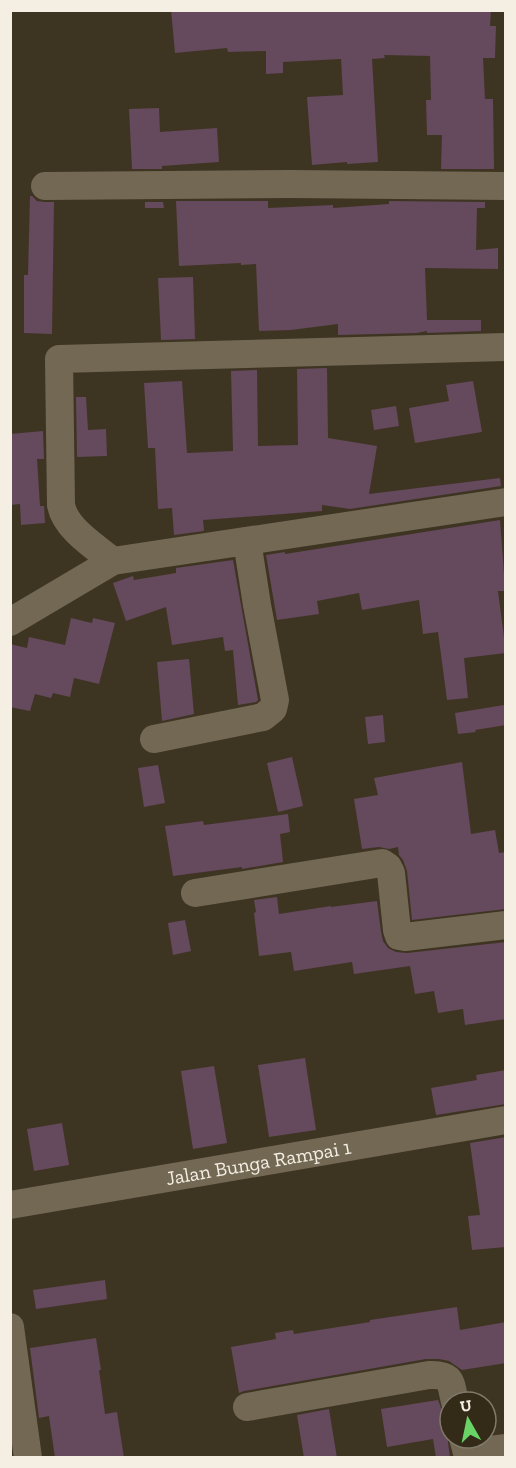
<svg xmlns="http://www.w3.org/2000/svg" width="516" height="1468" viewBox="0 0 516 1468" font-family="'Zilla Slab',serif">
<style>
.building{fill:#65495c}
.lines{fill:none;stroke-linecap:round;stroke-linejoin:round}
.minor{stroke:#736854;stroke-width:28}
.labels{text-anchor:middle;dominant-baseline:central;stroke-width:6;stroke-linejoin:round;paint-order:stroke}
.street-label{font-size:20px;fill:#f5efe3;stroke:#332a18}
</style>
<rect width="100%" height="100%" fill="#3e3422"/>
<path class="building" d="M 171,10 L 491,10 L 490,26 L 496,26 L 495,58 L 483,58 L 485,99 L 493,99 L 494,169 L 441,169 L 442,135 L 427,135 L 426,100 L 431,100 L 430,56 L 384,55 L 385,58 L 372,59 L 378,162 L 347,164 L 347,162 L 312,165 L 307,97 L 343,95 L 341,59 L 283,62 L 283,73 L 266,74 L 266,51 L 228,52 L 227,48 L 175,53 Z
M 159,108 L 160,132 L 217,128 L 219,162 L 162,166 L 162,169 L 132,169 L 129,109 Z
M 30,196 L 32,196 L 37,201 L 45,202 L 54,202 L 52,334 L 24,333 L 24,275 L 28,275 Z
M 176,201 L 268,201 L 268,208 L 333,205 L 333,208 L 389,204 L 389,201 L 485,202 L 485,208 L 477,208 L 476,250 L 498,248 L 498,269 L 425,268 L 427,320 L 481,320 L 481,331 L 427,333 L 427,331 L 417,333 L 338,335 L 338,324 L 291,330 L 259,331 L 256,264 L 241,265 L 241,263 L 179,266 Z
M 145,202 L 163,202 L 164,208 L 145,208 Z
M 193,277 L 195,339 L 161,340 L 158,278 Z
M 327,368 L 328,438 L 377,446 L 369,494 L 500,478 L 501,486 L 350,509 L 322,505 L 322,511 L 203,520 L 204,531 L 174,535 L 172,508 L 158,509 L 155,448 L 148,448 L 144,383 L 182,381 L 187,453 L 233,451 L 231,371 L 257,370 L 258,446 L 298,445 L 297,369 Z
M 473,381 L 482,432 L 415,443 L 409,408 L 449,401 L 446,385 Z
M 76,397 L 86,397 L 88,430 L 106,429 L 107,456 L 77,457 Z
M 396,406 L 399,426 L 374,430 L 371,410 Z
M 43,431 L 44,459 L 37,459 L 40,506 L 44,506 L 45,523 L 21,525 L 20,504 L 10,505 L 10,434 Z
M 500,520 L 504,574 L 506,573 L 506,591 L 498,591 L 506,653 L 464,658 L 468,698 L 447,700 L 438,632 L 423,634 L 419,600 L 362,610 L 359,593 L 317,601 L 319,614 L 277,620 L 266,555 L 285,552 L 285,554 Z
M 233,560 L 258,700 L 256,702 L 238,705 L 233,650 L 225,651 L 223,637 L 172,645 L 166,607 L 126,621 L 113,583 L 133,576 L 134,580 L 176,573 L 176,568 Z
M 71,618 L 92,623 L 93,618 L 115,623 L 99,684 L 74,678 L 70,697 L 53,693 L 51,698 L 35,694 L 30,711 L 10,707 L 10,644 L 27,648 L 29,637 L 65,645 Z
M 189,659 L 194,714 L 162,721 L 157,662 Z
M 504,705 L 506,725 L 475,730 L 476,732 L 458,734 L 455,713 Z
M 383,715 L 385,742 L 368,744 L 365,717 Z
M 292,757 L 303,806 L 278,812 L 267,763 Z
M 462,762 L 471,834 L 495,830 L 499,853 L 506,852 L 506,909 L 412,920 L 407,871 L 403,860 L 399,855 L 398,847 L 389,849 L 379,847 L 362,849 L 354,799 L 378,795 L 374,778 Z
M 158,765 L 165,803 L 144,807 L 138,768 Z
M 288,814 L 290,832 L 280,834 L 283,862 L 242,869 L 242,867 L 173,876 L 165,826 L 203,821 L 204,825 Z
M 277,897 L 279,914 L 331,906 L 331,907 L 377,901 L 381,932 L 383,941 L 388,948 L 396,952 L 407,953 L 506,942 L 506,1019 L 465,1025 L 463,1009 L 438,1013 L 434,991 L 415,994 L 410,966 L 354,974 L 352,962 L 294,971 L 291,952 L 259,956 L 254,913 L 256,912 L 254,900 Z
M 185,920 L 191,951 L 173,955 L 168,923 Z
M 305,1058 L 316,1130 L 269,1137 L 258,1065 Z
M 214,1066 L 227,1143 L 193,1149 L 181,1071 Z
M 506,1070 L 506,1104 L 436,1115 L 431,1088 L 477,1080 L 476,1075 Z
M 62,1123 L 69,1165 L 34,1171 L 27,1129 Z
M 506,1137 L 506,1247 L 472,1250 L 468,1216 L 480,1215 L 470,1143 Z
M 105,1280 L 107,1299 L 36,1309 L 33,1290 Z
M 457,1307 L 460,1330 L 506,1322 L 506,1363 L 462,1370 L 449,1361 L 439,1359 L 426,1359 L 244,1391 L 239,1393 L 231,1347 L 276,1339 L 275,1333 L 293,1330 L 294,1334 L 370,1322 L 370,1320 Z
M 96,1338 L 101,1370 L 99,1370 L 105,1414 L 117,1412 L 124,1458 L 55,1458 L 49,1416 L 39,1418 L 30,1348 Z
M 438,1400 L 443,1413 L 450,1418 L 450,1428 L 447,1434 L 450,1458 L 436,1458 L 433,1439 L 387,1447 L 381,1409 Z
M 329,1409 L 337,1458 L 304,1458 L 297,1415 Z"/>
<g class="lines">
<g class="minor">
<path d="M 45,186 L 290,184 L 506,186"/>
<path d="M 113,561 C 95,547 65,528 61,505 L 59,359 L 506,347"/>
<path d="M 10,622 L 113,561 L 506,502"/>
<path d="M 154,739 L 263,717 L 273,709 L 275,700 L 257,605 L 247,541"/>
<path d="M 195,893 L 382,863 L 388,867 L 391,873 L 397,930 L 399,936 L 405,937 L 506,925"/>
<path id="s1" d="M 10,1205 L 506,1120"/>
<path d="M 10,1327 L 28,1458"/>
<path d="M 247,1407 L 429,1375 C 453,1374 450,1382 455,1402"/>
<path d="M 463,1438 L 467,1453 L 506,1448"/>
</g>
</g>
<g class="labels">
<g class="street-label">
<text stroke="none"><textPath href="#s1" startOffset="252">Jalan Bunga Rampai 1</textPath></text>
</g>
</g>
<rect width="516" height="1468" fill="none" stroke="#f5efe3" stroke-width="24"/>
<g transform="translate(468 1420) rotate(351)"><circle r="28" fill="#332a18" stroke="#817969" stroke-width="1.5"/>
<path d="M0-4.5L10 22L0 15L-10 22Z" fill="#67d465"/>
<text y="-9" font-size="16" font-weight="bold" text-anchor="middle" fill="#f5efe3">U</text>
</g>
</svg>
